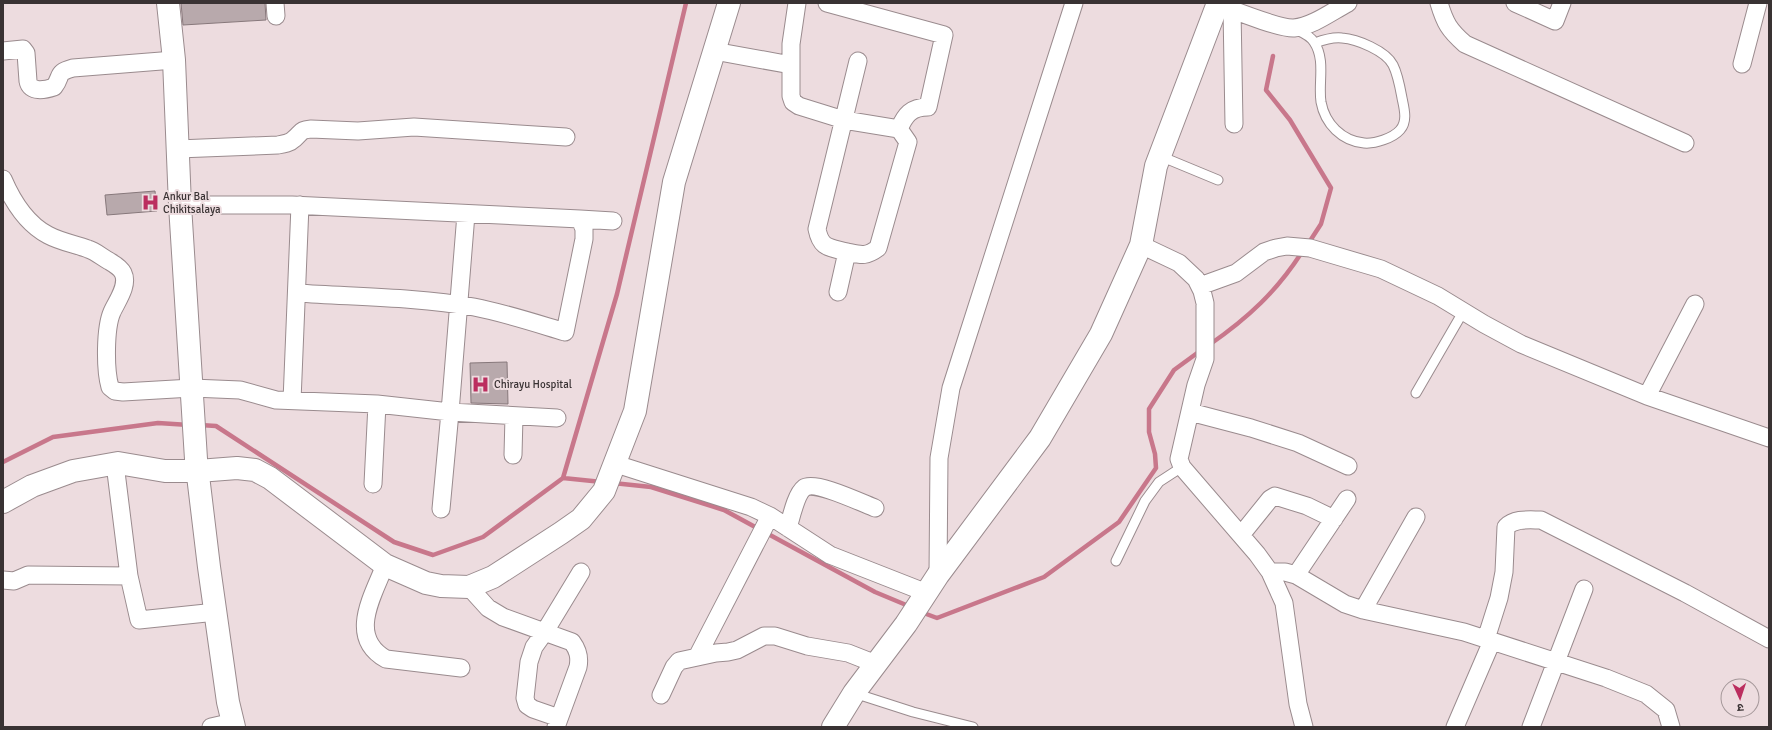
<svg xmlns="http://www.w3.org/2000/svg" width="1772" height="730" viewBox="0 0 1772 730" font-family="Signika,'Noto Sans Devanagari',sans-serif">
<style>
.lines{fill:none;stroke-linecap:round;stroke-linejoin:round}
.stream{stroke:#c8778b;stroke-width:4.5}
.building{fill:#b8a9ac;stroke:#87787b}
.lane-casing{stroke:#9a8b8e;stroke-width:11}
.street-casing{stroke:#9a8b8e;stroke-width:19}
.secondary-casing{stroke:#9a8b8e;stroke-width:24}
.primary-casing{stroke:#9a8b8e;stroke-width:24}
.lane{stroke:#fff;stroke-width:9}
.street{stroke:#fff;stroke-width:17}
.secondary{stroke:#fff;stroke-width:22}
.primary{stroke:#fff;stroke-width:22}
.labels{text-anchor:middle;dominant-baseline:central;stroke-width:4;stroke-linejoin:round;paint-order:stroke}
.poi-label{font-size:11px;fill:#393233;stroke:#eddcdf;text-anchor:start}
</style>
<rect width="100%" height="100%" fill="#eddcdf"/>
<g class="lines">
<path class="stream" d="M 1273,56 L 1266,90 L 1290,120 L 1331,188 L 1321,224 L 1308,244
M 1209,345 C 1248,318 1277,291 1302,252
M 200,425 L 216,426 L 394,542 L 433,555 L 483,537 L 563,478 L 617,294 L 686,3
M 3,462 L 53,437 L 158,423 L 189,425
M 563,478 L 602,482
M 613,483 L 651,487 L 724,510 L 757,528
M 770,535 L 875,592 L 911,607
M 921,612 L 937,618 L 1044,577 L 1119,522 L 1156,468 L 1155,454 L 1149,432 L 1149,409 L 1174,370 L 1200,351"/>
</g>
<path class="building" d="M 181,3 L 265,3 L 266,20 L 183,25 Z
M 155,191 L 157,211 L 107,215 L 105,195 Z
M 507,362 L 508,404 L 471,403 L 470,363 Z"/>
<g class="lines">
<defs>
<path id="lane" d="M 1295,29 C 1301,32 1310,35 1314,42 C 1326,60 1318,83 1321,102 C 1325,124 1342,141 1364,143 C 1375,144 1393,138 1400,130 C 1408,121 1404,108 1402,98 C 1400,87 1398,75 1393,65 C 1386,51 1357,39 1342,38 C 1333,37 1323,40 1315,43
M 1160,156 L 1218,180
M 1416,393 L 1463,312
M 1116,561 L 1145,501 L 1159,482 L 1182,467
M 854,693 L 913,712 L 973,727"/>
<path id="street" d="M 275,3 L 276,16
M 797,3 L 791,44 L 791,96 L 793,102 L 799,106 L 844,120 L 899,129 C 905,115 911,107 928,107 L 944,35 L 827,3
M 1439,3 C 1445,23 1449,30 1465,44 L 1685,143
M 1515,3 L 1555,21 L 1562,3
M 1217,4 C 1233,10 1280,29 1294,28 C 1313,26 1331,12 1348,3
M 1232,9 L 1234,124
M 3,51 L 23,49 L 26,53 L 28,81 C 30,93 45,90 54,87 C 63,75 55,73 73,68 L 174,60
M 714,51 L 791,65
M 1742,64 L 1758,3
M 178,149 L 278,145 C 284,144 290,143 294,139 C 302,132 300,130 311,129 L 358,131 L 414,127 L 566,137
M 3,179 C 12,200 27,224 48,235 C 61,242 75,244 88,249 C 95,251 102,257 109,261 C 114,264 120,267 123,273 C 129,285 117,301 112,312 C 105,328 105,370 110,387 L 115,391 L 123,392 L 192,388 L 240,390 L 276,400 L 377,404 L 450,412 L 441,509
M 180,205 L 292,205 L 580,219 L 584,229 L 584,239 L 565,332 C 535,323 505,313 474,307 C 416,297 356,297 297,293
M 466,214 L 450,412 L 557,418
M 580,219 L 613,221
M 1141,245 L 1179,263 L 1196,279 L 1202,291 L 1205,303 L 1205,359 L 1196,385 L 1179,459 L 1182,467 L 1257,554 L 1270,572 L 1284,603 L 1298,704 L 1304,727
M 847,252 C 861,255 866,257 878,248 L 908,142 L 899,129
M 1200,286 L 1236,273 L 1264,252 L 1276,248 L 1287,246 L 1310,248 L 1381,269 L 1438,296 L 1484,324 L 1521,344 L 1647,396 L 1769,438
M 838,292 L 847,252 C 829,247 821,249 817,229 L 858,61
M 1647,396 L 1695,304
M 292,401 L 300,205
M 1190,412 L 1251,428 L 1298,443 L 1348,466
M 513,455 L 514,416
M 115,464 L 129,576
M 616,464 L 751,507 L 770,516 L 830,555 L 927,593
M 373,484 L 377,404
M 788,528 C 791,518 796,494 804,488 C 814,480 862,503 875,508
M 1241,535 L 1270,499 L 1275,496 L 1307,506 L 1334,519
M 385,565 C 373,596 347,637 386,659 L 461,668
M 1270,572 L 1285,572 L 1296,575 L 1345,604 L 1363,610 L 1464,632 L 1606,678 L 1646,694 L 1666,710 L 1671,727
M 938,575 L 939,458 L 951,388 L 1074,3
M 1296,575 L 1347,499
M 3,580 L 14,581 L 28,575 L 129,576 L 139,620 L 216,612
M 469,587 L 488,608 L 503,617 L 572,642 C 578,650 580,657 578,667 L 556,727
M 1363,610 L 1416,517
M 1486,639 L 1499,598 L 1504,572 L 1506,527 C 1515,518 1529,520 1541,520 L 1685,593 L 1769,639
M 697,657 L 770,516
M 661,695 L 674,667 L 679,661 L 716,653 L 728,652 L 737,650 L 764,636 L 775,636 L 807,646 L 848,653 L 876,664
M 559,718 L 533,709 L 527,705 L 525,698 L 529,662 L 534,647 L 544,633 L 581,572
M 211,727 L 233,722
M 1455,727 L 1492,641
M 1531,727 L 1584,589"/>
<path id="secondary" d="M 3,502 L 32,486 L 73,471 L 118,463 L 165,471 L 198,471 L 237,468 L 255,470 L 270,478 L 385,565 L 426,583 L 441,586 L 469,587 L 493,577 L 561,533 L 581,519 L 604,491 L 635,411 L 674,182 L 729,3"/>
<path id="primary" d="M 168,3 L 174,60 L 180,205 L 196,459 L 209,567 L 228,702 L 234,727
M 833,727 L 854,693 L 906,624 L 938,575 L 1040,438 L 1101,334 L 1141,245 L 1156,166 L 1218,3"/>
</defs>
<use href="#lane" class="lane-casing"/>
<use href="#street" class="street-casing"/>
<use href="#secondary" class="secondary-casing"/>
<use href="#primary" class="primary-casing"/>
<use href="#lane" class="lane"/>
<use href="#street" class="street"/>
<use href="#secondary" class="secondary"/>
<use href="#primary" class="primary"/>
</g>
<defs>
<symbol id="hospital-bare" viewBox="-9 -9 18 18"><path d="M-5-5h3v3.5h4V-5h3V5h-3V1.5h-4V5h-3Z" fill="#bb2e5f" stroke="#eddcdf" stroke-width="2.5" paint-order="stroke"/></symbol>
</defs>
<g fill-rule="evenodd">
<use href="#hospital-bare" x="138" y="190" width="25" height="25"/>
<use href="#hospital-bare" x="468" y="372" width="25" height="25"/>
</g>
<g class="labels">
<g class="poi-label">
<text x="163" y="196">Ankur Bal<tspan x="163" dy="13">Chikitsalaya</tspan></text>
<text x="494" y="384">Chirayu Hospital</text>
</g>
</g>
<rect width="1772" height="730" fill="none" stroke="#393233" stroke-width="8"/>
<g transform="translate(1740 698) rotate(177)"><circle r="19" fill="#eddcdf" stroke="#a5989a"/>
<path d="M0-3L7 15L0 10L-7 15Z" fill="#bb2e5f"/>
<text y="-6" font-size="11" font-weight="bold" text-anchor="middle" fill="#393233">उ</text>
</g>
</svg>
